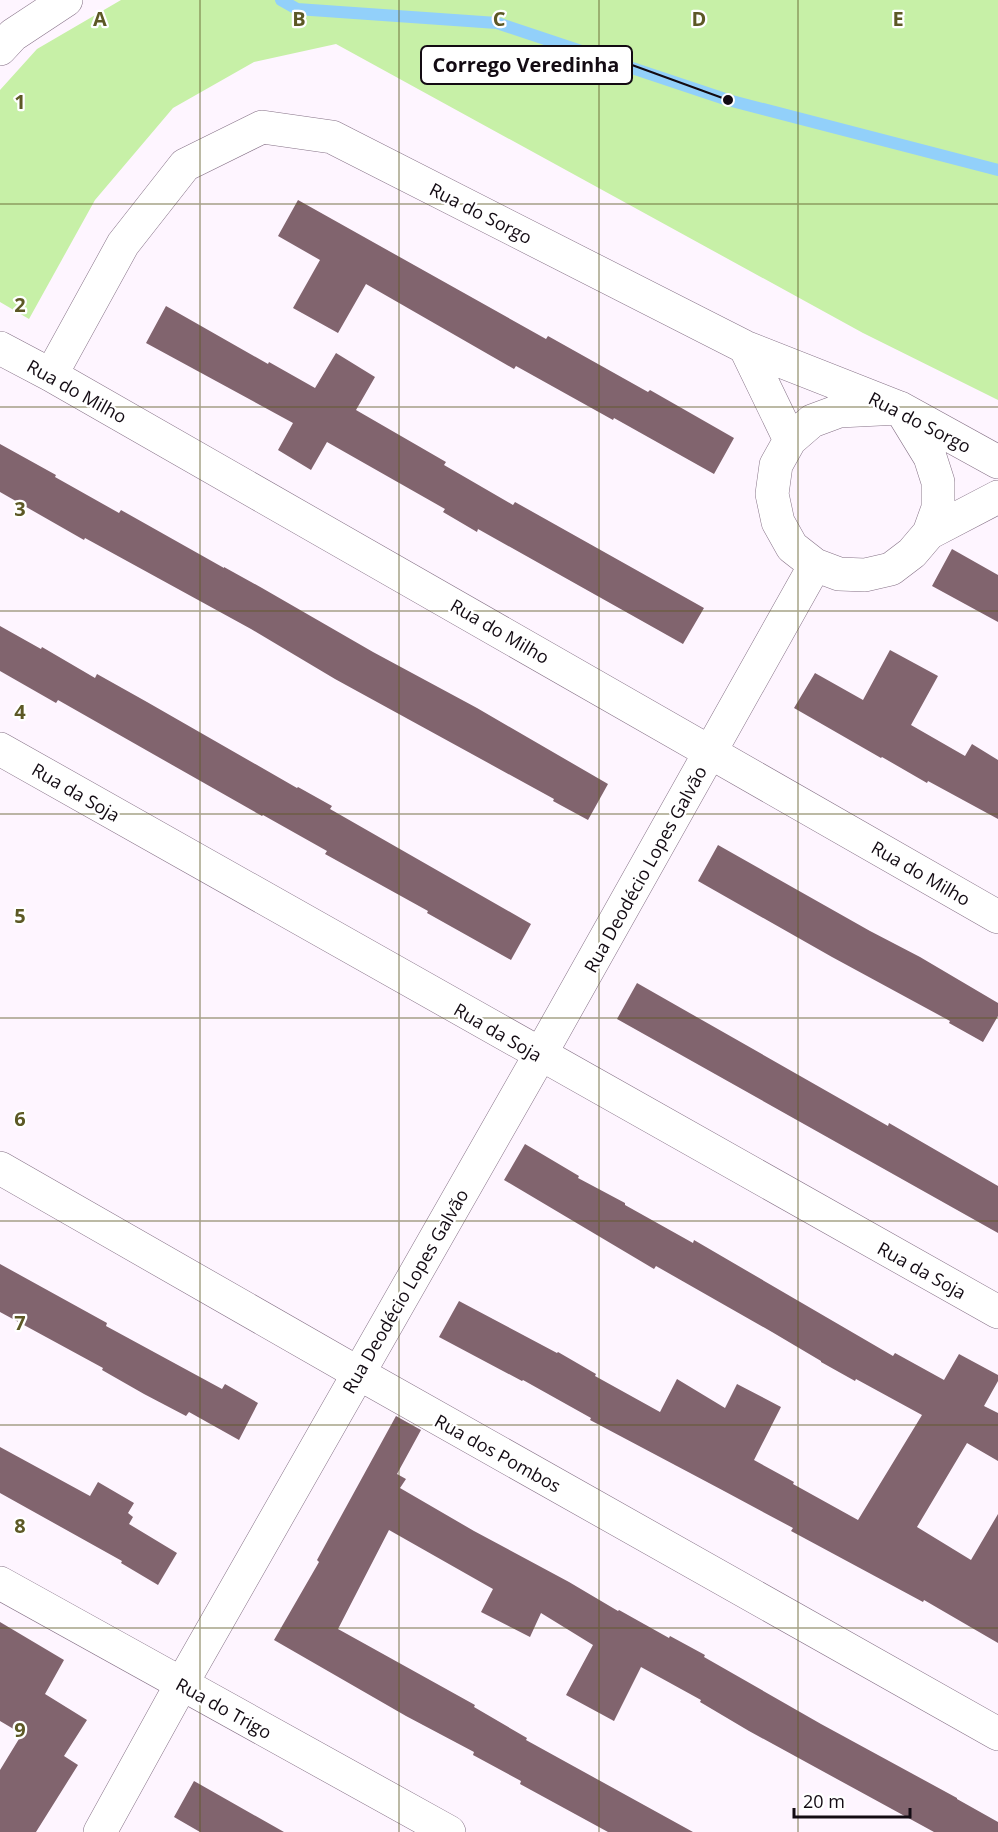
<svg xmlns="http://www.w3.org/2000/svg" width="998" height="1832" viewBox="0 0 998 1832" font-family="'Open Sans',sans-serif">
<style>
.green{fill:#c7f0a7}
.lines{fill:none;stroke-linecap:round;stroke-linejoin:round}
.stream{stroke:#92d0fa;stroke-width:12}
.building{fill:#81646e}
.minor-casing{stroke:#867287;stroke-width:34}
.minor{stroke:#fff;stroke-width:33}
.grid{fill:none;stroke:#5c5825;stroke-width:1.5;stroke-opacity:0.55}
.labels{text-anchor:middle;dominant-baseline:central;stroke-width:4.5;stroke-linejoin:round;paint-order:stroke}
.street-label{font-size:18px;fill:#130b13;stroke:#fff}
.grid-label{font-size:20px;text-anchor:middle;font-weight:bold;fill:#5c5825;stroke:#fff;stroke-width:4.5;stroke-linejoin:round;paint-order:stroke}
.leader{fill:none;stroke:#130b13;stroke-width:2}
.callout-dot{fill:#130b13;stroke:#fff;stroke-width:2}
.callout{fill:#fff;stroke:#130b13;stroke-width:2}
.callout-label{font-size:20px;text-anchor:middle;font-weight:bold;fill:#130b13}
</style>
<rect width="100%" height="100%" fill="#fef5ff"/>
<path class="green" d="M 121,0 L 998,0 L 998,400 L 863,333 L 336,44 L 254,62 L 173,108 L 95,200 L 29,319 L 0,302 L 0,90 L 37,49 Z"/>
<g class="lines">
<path class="stream" d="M 281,0 L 297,9 L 497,23 L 728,100 L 998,170"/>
</g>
<path class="building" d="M 298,200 L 546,339 L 548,336 L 648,392 L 650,390 L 734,438 L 714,474 L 614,418 L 613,420 L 516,366 L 514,369 L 366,284 L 338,333 L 293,308 L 320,260 L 278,236 Z
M 166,306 L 268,364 L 269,362 L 315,388 L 336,353 L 375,377 L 356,410 L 446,462 L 444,465 L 513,505 L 515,502 L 704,608 L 683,644 L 478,529 L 477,532 L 443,512 L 445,509 L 327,442 L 311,470 L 278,450 L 293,423 L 146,343 Z
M 0,444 L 56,475 L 55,477 L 119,513 L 121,510 L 224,568 L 224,567 L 262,588 L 373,652 L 477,708 L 608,784 L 588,820 L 553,801 L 554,799 L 335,679 L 251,629 L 85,538 L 84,540 L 0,492 Z
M 952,549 L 998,575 L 998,622 L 932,586 Z
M 0,626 L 41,649 L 42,647 L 95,678 L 97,674 L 147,702 L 297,788 L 298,787 L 332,806 L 330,809 L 531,924 L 511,960 L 427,913 L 428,911 L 325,854 L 327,851 L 263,815 L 262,816 L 58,700 L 56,703 L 0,671 Z
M 890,650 L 938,676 L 911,725 L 965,756 L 972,744 L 998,760 L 998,819 L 928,781 L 927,783 L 882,757 L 881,758 L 794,708 L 815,673 L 863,700 Z
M 718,845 L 870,931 L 920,957 L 998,1003 L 998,1016 L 983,1042 L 949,1023 L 950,1021 L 832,957 L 698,881 Z
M 637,983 L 888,1126 L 889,1123 L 998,1186 L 998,1233 L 617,1019 Z
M 525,1144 L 579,1176 L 578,1178 L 625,1203 L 625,1205 L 693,1243 L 694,1240 L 893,1356 L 895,1353 L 944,1380 L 959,1354 L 998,1375 L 998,1381 L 984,1406 L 998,1413 L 998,1461 L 967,1443 L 917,1527 L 971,1560 L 998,1514 L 998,1643 L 924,1600 L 923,1602 L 791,1531 L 793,1528 L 724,1491 L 590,1420 L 591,1418 L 523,1380 L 522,1381 L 439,1337 L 459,1301 L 557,1353 L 558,1352 L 596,1374 L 595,1376 L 660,1412 L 677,1379 L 725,1408 L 737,1384 L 781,1407 L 754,1460 L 794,1482 L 793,1484 L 858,1520 L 922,1415 L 856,1379 L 855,1381 L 821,1362 L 821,1361 L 772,1332 L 656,1266 L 654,1269 L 504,1180 Z
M 0,1264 L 107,1323 L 106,1326 L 222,1389 L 225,1384 L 258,1403 L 239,1440 L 189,1412 L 186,1416 L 144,1394 L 102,1370 L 103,1368 L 0,1312 Z
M 396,1416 L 421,1430 L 397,1474 L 406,1479 L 400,1488 L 474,1531 L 569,1582 L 618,1611 L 619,1610 L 669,1638 L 670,1636 L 705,1655 L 704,1657 L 821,1724 L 957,1798 L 957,1799 L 998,1822 L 998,1832 L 934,1832 L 749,1731 L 700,1702 L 701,1700 L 641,1667 L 614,1721 L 566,1695 L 593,1645 L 541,1613 L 530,1637 L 481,1612 L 493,1589 L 389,1530 L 338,1629 L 475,1705 L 474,1707 L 527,1738 L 526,1740 L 693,1832 L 608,1832 L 520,1784 L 521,1781 L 473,1755 L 474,1752 L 406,1716 L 274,1640 L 319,1562 L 317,1560 Z
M 0,1447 L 90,1496 L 98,1482 L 134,1503 L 128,1513 L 133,1517 L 129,1524 L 177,1553 L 158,1585 L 121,1563 L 122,1561 L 0,1493 Z
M 0,1622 L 64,1660 L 45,1694 L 87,1720 L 64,1756 L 78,1765 L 36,1832 L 0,1832 L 0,1770 L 22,1734 L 0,1721 Z
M 194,1781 L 284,1832 L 200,1832 L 174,1817 Z"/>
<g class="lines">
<defs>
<path id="minor" d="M 0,49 L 13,35 L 66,0
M 745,347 L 790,440
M 0,348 L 51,375 L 998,917
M 51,375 L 123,244 L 185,165 L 262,127 L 332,137 L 745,347 L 900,408 L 998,462
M 900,408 L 930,457 L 938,482 L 938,508 L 929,533 L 912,553 L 891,569 L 865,575 L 839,574 L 815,565 L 792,547 L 778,522 L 772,494 L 776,465 L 790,440 L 812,421 L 839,411 Z
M 929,533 L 998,497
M 0,749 L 998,1312
M 0,1168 L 358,1373 L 998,1734
M 0,1583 L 449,1832
M 100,1832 L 181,1685 L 540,1055 L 815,565"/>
</defs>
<use href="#minor" class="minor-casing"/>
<use href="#minor" class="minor"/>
</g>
<path class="grid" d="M 200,0 L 200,1832M 399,0 L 399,1832M 599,0 L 599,1832M 798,0 L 798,1832M 0,204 L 998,204M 0,407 L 998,407M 0,611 L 998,611M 0,814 L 998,814M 0,1018 L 998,1018M 0,1221 L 998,1221M 0,1425 L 998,1425M 0,1628 L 998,1628"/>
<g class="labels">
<g class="street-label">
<text transform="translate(481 213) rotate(27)">Rua do Sorgo</text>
<text transform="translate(77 391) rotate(29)">Rua do Milho</text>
<text transform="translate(920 422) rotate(27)">Rua do Sorgo</text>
<text transform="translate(500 631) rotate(30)">Rua do Milho</text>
<text transform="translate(76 792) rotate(30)">Rua da Soja</text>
<text transform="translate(645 869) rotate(-61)">Rua Deodécio Lopes Galvão</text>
<text transform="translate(921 873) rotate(30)">Rua do Milho</text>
<text transform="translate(498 1032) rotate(30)">Rua da Soja</text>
<text transform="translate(922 1270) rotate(29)">Rua da Soja</text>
<text transform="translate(405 1291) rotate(-60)">Rua Deodécio Lopes Galvão</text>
<text transform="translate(498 1453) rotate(29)">Rua dos Pombos</text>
<text transform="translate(224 1708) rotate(29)">Rua do Trigo</text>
</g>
</g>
<g class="grid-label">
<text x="100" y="26">A</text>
<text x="299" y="26">B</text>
<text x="499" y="26">C</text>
<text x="699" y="26">D</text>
<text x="898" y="26">E</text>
<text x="20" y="109">1</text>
<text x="20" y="312">2</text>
<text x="20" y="516">3</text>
<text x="20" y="719">4</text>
<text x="20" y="923">5</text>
<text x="20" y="1126">6</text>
<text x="20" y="1330">7</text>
<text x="20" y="1533">8</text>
<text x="20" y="1737">9</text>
</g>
<path class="leader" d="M728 100L632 65"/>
<circle class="callout-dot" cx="728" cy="100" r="6"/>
<rect class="callout" x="421" y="46" width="211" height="38" rx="6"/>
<g class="callout-label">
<text x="526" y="72">Corrego Veredinha</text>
</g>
<path d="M794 1808v9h116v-9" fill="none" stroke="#130b13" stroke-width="3"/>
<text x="803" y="1808" font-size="18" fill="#130b13" stroke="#ffffff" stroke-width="4.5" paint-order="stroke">20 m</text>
</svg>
